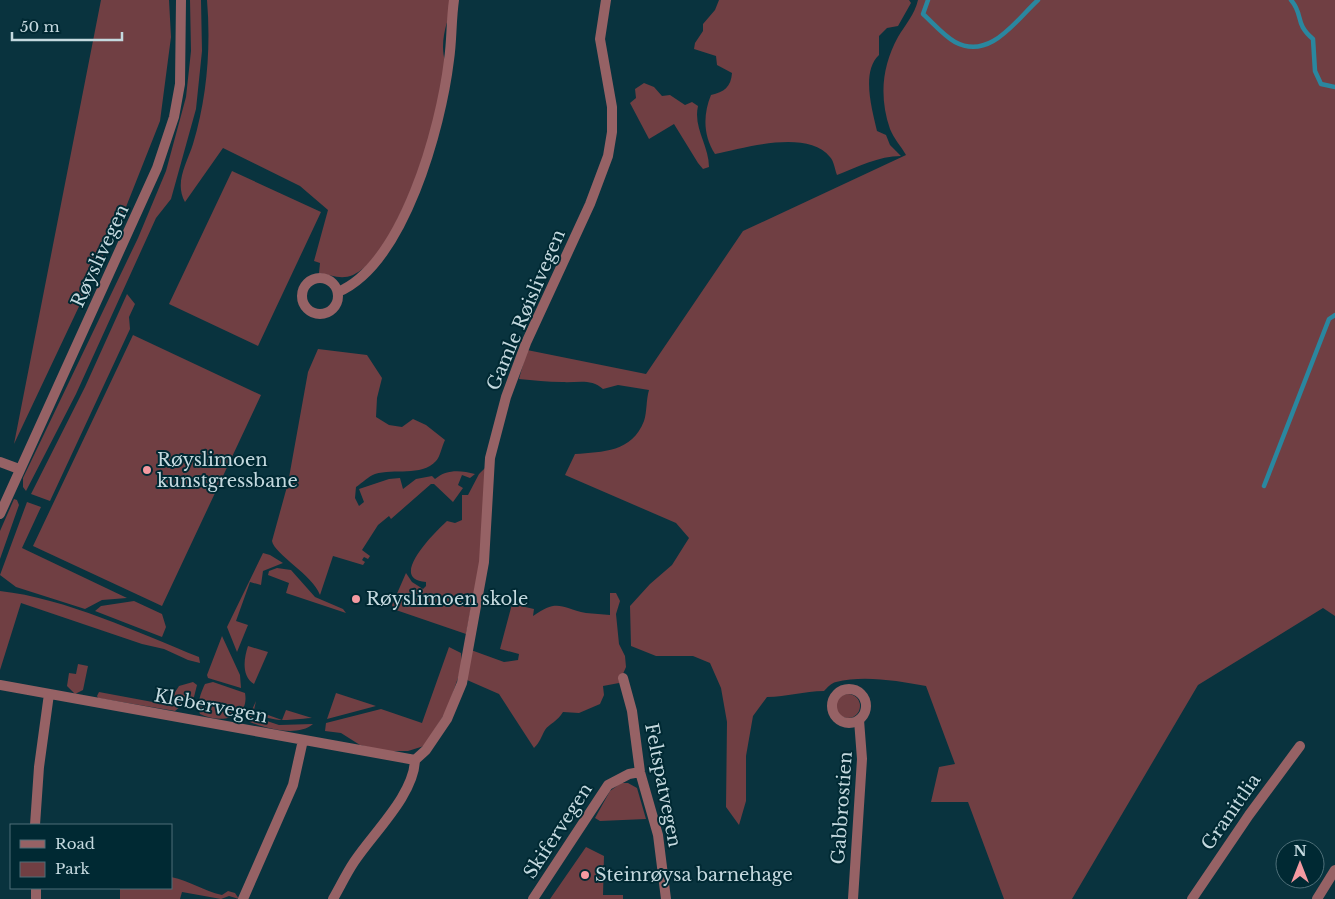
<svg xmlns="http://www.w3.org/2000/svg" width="1335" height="899" viewBox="0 0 1335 899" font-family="'Libre Baskerville',serif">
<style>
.green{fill:#703f43}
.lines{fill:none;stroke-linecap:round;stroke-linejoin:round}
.stream{stroke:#2a879f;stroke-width:4.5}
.minor{stroke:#966265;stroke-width:10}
.tertiary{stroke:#966265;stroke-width:10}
.poi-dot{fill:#f49aa1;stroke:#002933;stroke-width:2}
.labels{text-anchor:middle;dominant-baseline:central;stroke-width:4;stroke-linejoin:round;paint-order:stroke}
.street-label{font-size:18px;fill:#c4d9df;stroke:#002933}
.poi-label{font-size:18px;fill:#c4d9df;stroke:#002933;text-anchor:start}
</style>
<rect width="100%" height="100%" fill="#09333e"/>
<path class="green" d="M 101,0 L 169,0 L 171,37 L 160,121 L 126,207 L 14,444 Z
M 190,0 L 201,0 L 202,51 L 196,109 L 171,199 L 156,218 L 76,394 L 26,491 L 23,487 L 23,478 L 138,238 L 166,171 L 186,97 L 191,51 Z
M 207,0 L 454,0 C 448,19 439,41 445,61 C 442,78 441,97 436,114 C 425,155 393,256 353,275 C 341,280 331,275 319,273 L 320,263 L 314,261 L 328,210 L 300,186 L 223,148 L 185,202 C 174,183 187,163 193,144 C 207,98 211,48 207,0 Z
M 719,0 L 909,0 L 911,3 L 898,26 L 887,28 L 879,36 L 879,55 C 861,72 872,109 877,131 L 886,135 L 890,145 L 901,156 C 879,156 857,167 837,175 C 835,170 834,161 830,157 C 807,129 745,148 715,154 C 703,136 703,114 711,95 C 724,92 731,87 732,73 L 717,65 L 716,56 L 694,49 L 695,43 L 703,31 L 703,24 L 715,10 Z
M 918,0 L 1335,0 L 1335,616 L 1323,608 L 1198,685 L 1072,899 L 1004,899 L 968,802 L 931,802 L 939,767 L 955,764 L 926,686 C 898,681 864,675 836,682 C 831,683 827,688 824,691 C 804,691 787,697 767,697 L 753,716 L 746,756 L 746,801 L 739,825 L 726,807 L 727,722 L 721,688 L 710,663 L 693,656 L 656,656 L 631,646 L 630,606 L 650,584 L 672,565 L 689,538 L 676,523 L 565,475 L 575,454 C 603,452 632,452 644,421 C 647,412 646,400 649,390 L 618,385 L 603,389 C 591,378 577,383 562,382 C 548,382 533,380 519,379 L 527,350 L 646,374 L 743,231 L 906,155 C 901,146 894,139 890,129 C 879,97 882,66 898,37 C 905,25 915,14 918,0 Z
M 644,83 L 654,87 L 662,96 L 670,95 L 685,105 L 692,102 L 698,106 C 693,128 709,145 709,167 L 703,169 L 698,163 L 674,124 L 649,139 L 630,103 L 636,98 L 635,89 Z
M 232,171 L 321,212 L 258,346 L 169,304 Z
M 127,294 L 135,304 L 129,317 L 130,329 L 50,501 L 31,494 L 85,387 Z
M 133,335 L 261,395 L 162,606 L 33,546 Z
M 318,349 L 367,355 L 382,378 L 377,398 L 376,417 L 389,425 L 402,427 L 413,419 L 426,425 L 445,440 C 442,446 440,457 436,461 C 421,477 394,468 375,474 C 369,476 362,483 356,487 L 355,498 L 359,506 L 364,502 L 359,489 L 389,479 L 400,478 L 403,489 L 416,479 L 432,476 L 435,479 C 446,469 461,470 475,474 L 470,478 L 462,475 L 458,485 L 463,488 L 453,502 L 434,484 L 431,484 L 391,519 L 389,516 L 378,525 L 362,550 L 370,556 L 368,559 L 364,557 L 362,560 L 365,562 L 363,565 L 333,556 L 320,595 C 313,575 274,554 272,541 L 288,483 L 308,372 Z
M 486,467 L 480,561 L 466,634 L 393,609 L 392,605 L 406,573 L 412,582 L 423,589 L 426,586 L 426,582 C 386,580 437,530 447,521 L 455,523 L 462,520 L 462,495 L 468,495 L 479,474 Z
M 14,499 L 17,500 L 19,505 L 0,559 L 0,531 Z
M 27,502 L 41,507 L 22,548 L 127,598 L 102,600 L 85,609 L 16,587 L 0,575 Z
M 263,553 L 270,555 L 283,563 L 263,571 L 261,585 L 250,582 L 236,621 L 248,625 L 237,652 L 227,627 Z
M 277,568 L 291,570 L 315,597 L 343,609 L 346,613 L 286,593 L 289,583 L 268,575 L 269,571 Z
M 0,591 C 65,598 139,633 199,657 L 200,663 L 188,660 L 164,649 L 142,644 L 21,603 L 0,670 Z
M 610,593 L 616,593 L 620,601 L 616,614 L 619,644 L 625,656 L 626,667 L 619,683 L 603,686 L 604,695 L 600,704 L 579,713 L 563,712 C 558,721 549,724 545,730 C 541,737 540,742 534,748 L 499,694 L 467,680 L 471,650 L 504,662 L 518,660 L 519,654 L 500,649 L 512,604 L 534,609 L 533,616 C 558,598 561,608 586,613 C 594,614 602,614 610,615 Z
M 134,601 L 162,614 L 166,627 L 162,637 L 95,611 L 101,606 Z
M 222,636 L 240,675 L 241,688 L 208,678 L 207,675 Z
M 248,646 L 268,652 L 254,684 C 241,676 244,658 248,646 Z
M 449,647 L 461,653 L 462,666 L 447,710 L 424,746 L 408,751 L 384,751 L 360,745 L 341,733 L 325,731 L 326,723 L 381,709 L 422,723 Z
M 78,664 L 88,666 L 83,690 L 75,694 L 67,686 L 69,673 L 76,674 Z
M 193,682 L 197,685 L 193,701 L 186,702 L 175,711 L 98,698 L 97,696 L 99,692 L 158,703 L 170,700 L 179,686 Z
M 213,682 L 245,693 C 250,721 218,723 200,714 C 196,705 201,692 205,684 Z
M 336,693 L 376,706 L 327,719 Z
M836 706a12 12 0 1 1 24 0a12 12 0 1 1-24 0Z
M 256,701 L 254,710 L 282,720 L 286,710 L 312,718 C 284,720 278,723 251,712 Z
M 249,715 L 279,725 L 313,724 C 298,737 267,729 250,722 L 248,720 Z
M 621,783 L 628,783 L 637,788 L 646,819 L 600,821 L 595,818 L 610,791 Z
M 586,847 L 604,856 L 603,895 L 623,895 L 623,899 L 550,899 Z
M 171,877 C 191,881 203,891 222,895 L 228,891 L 235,893 L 239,899 L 229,896 L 221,899 L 182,892 L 180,899 L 120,899 L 120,888 L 171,888 Z"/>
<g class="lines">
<path class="stream" d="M 928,0 L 923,14 C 933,23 944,36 955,42 C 990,61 1016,20 1038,0
M 1291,0 C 1304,15 1294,23 1313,39 L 1315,71 L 1321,84 L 1335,87
M 1264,486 L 1329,319 L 1335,315"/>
<path class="minor" d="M302 296a18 18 0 1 1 36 0a18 18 0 1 1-36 0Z
M 338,292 C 404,264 441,127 449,60 C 452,40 451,21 454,0
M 0,462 L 19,469
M 623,678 L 632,711 L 640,772 L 658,835 L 666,899
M 0,685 L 415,760
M832 706a17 17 0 1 1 34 0a17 17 0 1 1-34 0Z
M 35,825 L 39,767 L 49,694
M 36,888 L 36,899
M 243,899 L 293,785 L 303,740
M 333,899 C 340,887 346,874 354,862 C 373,833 414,795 415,760 L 426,750 L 447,719 L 462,683 L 484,562 L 490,458 L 506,397 L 526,343 L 590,204 L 608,156 L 612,132 L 612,107 L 600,39 L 606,0
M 533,899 L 608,785 L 629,774 L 640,772
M 853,899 L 862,759 L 859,720
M 1192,899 L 1249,815 L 1300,746
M 1317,899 L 1335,870"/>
<path class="tertiary" d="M 0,514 L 157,168 L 174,117 L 180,84 L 181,0"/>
</g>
<g class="poi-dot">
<circle cx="147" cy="470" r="5"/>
<circle cx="356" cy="599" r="5"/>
<circle cx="585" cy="875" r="5"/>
</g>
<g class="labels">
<g class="street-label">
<text transform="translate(100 256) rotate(-65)">Røyslivegen</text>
<text transform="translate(526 310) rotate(-67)">Gamle Røislivegen</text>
<text transform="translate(211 706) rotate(11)">Klebervegen</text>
<text transform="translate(663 785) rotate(79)">Feltspatvegen</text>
<text transform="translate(842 808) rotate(-86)">Gabbrostien</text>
<text transform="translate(1231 812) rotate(-55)">Granittlia</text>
<text transform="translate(558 831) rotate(-57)">Skifervegen</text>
</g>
<g class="poi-label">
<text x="157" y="460">Røyslimoen<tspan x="157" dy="21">kunstgressbane</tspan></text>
<text x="366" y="599">Røyslimoen skole</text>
<text x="595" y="875">Steinrøysa barnehage</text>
</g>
</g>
<rect x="10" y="824" width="162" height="65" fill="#002933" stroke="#4e6f78"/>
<rect x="20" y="840" width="25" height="8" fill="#966265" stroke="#4e6f78"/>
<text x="55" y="849" font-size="15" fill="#c4d9df">Road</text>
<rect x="20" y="862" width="25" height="15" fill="#703f43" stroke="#4e6f78"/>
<text x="55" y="874" font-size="15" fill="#c4d9df">Park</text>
<g transform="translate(1300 864)"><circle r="24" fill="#002933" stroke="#4e6f78"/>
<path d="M0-4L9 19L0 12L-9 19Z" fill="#f49aa1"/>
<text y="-8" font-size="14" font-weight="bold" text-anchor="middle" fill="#c4d9df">N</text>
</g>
<path d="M12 32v8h110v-8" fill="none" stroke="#c4d9df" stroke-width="2.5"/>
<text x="20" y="32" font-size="15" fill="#c4d9df" stroke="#002933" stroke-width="4" paint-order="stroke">50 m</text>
</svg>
